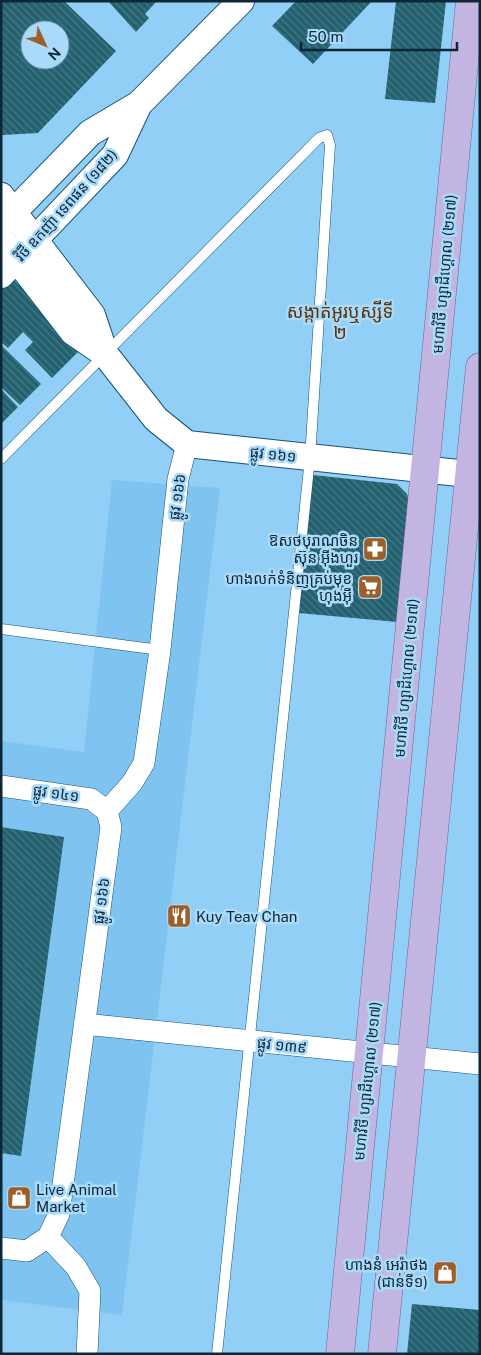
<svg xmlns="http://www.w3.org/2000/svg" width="481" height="1355" viewBox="0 0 481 1355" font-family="'Public Sans','Noto Sans Khmer',sans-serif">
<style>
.built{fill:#7fc4f0}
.building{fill:url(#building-back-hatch);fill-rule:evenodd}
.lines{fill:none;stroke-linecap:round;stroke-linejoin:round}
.service-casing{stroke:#145476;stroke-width:11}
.minor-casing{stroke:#145476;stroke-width:22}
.tertiary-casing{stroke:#145476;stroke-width:28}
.primary-casing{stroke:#6a6399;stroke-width:29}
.service{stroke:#fff;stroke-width:10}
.minor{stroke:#fff;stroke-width:21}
.tertiary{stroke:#fff;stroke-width:26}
.primary{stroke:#c3b5e2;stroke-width:28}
.labels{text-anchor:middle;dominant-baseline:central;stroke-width:5;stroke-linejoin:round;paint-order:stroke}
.street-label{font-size:15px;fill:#0e2736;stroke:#aadafa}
.poi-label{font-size:15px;fill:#0e2736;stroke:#aadafa;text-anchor:end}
.quarter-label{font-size:18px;fill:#5f330c;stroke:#aadafa}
</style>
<defs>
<pattern id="building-back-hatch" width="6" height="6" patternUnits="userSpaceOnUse" patternTransform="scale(1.25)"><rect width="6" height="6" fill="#236170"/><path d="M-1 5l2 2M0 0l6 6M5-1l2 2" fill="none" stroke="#487885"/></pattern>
</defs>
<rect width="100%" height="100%" fill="#92cff6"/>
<path class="built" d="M 112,480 L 220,488 L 122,1315 L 1,1300 L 1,741 L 84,752 Z"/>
<path class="building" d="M 1,1 L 64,1 L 116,51 L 38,133 L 3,135 L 1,134 ZM 30,30 L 60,30 L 60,60 L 30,60 Z
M 108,1 L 157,1 L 145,14 L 149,18 L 136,32 Z
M 296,1 L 372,1 L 313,64 L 272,26 Z
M 396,1 L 446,1 L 435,103 L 385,99 Z
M 7,273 L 82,348 L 52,378 L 25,350 L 33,342 L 23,332 L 8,348 L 1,342 L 1,279 Z
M 1,345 L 41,384 L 20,405 L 1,387 Z
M 1,389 L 18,407 L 1,424 Z
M 313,475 L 397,484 L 407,494 L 409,500 L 397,622 L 299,613 Z
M 1,827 L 64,837 L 21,1156 L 1,1153 Z
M 412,1304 L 480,1310 L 480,1354 L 407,1354 Z"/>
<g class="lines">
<defs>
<path id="service" d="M 1,459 L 319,138 L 327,135 L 330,145 L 310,458 L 217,1354
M 1,629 L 160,650"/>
<path id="minor" d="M 1,786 L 91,799 L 107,811
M 107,811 L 132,783 L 144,763 L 160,650 L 178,479 L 187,444
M 84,1024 L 480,1064
M 48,1237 L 59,1214 L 111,827 L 107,811
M 48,1237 L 76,1267 L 90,1291 L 87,1354
M 1,1248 L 27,1251 L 48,1237"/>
<path id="tertiary" d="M 1,196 L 92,315 L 105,354
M 1,225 L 90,133 L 139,104 L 241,1
M 1,239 L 73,332 L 105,354 L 156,419 L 187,444 L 468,474
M 1,275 L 115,155 L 139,104"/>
<path id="primary" d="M 340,1354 L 470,1
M 382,1354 L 480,367"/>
</defs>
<use href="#service" class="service-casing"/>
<use href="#minor" class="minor-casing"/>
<use href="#tertiary" class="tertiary-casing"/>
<use href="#primary" class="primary-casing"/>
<use href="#service" class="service"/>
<use href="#minor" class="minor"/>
<use href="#tertiary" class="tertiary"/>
<use href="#primary" class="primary"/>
</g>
<defs>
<symbol id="pharmacy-square" viewBox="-11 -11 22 22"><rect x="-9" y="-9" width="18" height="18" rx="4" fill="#9e5e27" stroke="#aadafa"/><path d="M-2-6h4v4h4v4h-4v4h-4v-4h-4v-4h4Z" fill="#fff"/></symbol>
<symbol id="supermarket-square" viewBox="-11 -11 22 22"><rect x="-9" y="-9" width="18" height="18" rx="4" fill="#9e5e27" stroke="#aadafa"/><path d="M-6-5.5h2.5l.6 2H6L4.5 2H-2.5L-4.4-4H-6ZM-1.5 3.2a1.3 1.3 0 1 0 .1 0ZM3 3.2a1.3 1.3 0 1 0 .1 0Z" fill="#fff"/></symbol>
<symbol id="restaurant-square" viewBox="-11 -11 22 22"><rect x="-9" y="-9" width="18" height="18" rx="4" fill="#9e5e27" stroke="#aadafa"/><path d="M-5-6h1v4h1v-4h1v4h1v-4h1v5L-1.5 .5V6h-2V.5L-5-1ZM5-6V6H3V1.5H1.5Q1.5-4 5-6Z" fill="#fff"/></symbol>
<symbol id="shop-square" viewBox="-11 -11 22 22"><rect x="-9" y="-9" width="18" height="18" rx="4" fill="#9e5e27" stroke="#aadafa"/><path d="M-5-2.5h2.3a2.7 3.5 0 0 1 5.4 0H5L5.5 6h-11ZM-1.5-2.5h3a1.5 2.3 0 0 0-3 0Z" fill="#fff"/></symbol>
</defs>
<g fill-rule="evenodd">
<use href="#pharmacy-square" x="361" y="535" width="28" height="28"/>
<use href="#supermarket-square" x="356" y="573" width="28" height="28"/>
<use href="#restaurant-square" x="165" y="902" width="28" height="28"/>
<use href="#shop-square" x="5" y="1184" width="28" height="28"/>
<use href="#shop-square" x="431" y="1259" width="28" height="28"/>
</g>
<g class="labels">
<g class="street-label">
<text transform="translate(66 205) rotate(-48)">វិថី ឧកញ៉ា ទេពផន (១៨២)</text>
<text transform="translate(444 274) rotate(-85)">មហាវិថី ហ្សាដឹហ្គោល (២១៧)</text>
<text transform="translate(273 454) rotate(6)">ផ្លូវ ១៦១</text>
<text transform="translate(177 497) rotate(-82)">ផ្លូវ ១៦៦</text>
<text transform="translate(406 678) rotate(-85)">មហាវិថី ហ្សាដឹហ្គោល (២១៧)</text>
<text transform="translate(56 793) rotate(8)">ផ្លូវ ១៤១</text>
<text transform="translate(101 901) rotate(-82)">ផ្លូវ ១៦៦</text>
<text transform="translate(282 1045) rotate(6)">ផ្លូវ ១៣៩</text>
<text transform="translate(367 1081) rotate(-84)">មហាវិថី ហ្សាដឹហ្គោល (២១៧)</text>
</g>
<g class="poi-label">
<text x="358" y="540">ឱសថបុរាណចិន<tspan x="358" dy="17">ស៊ុន អ៊ីងហួរ</tspan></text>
<text x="352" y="578">ហាងលក់ទំនិញគ្រប់មុខ<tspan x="352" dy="17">ហុងអ៊ី</tspan></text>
<text x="196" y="916" text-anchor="start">Kuy Teav Chan</text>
<text x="36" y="1189" text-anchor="start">Live Animal<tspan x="36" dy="17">Market</tspan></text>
<text x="428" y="1264">ហាងនំ អេរ៉ាថង<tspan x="428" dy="17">(ជាន់ទី១)</tspan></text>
</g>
<g class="quarter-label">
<text x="340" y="311">សង្កាត់អូរឬស្សីទី<tspan x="340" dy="21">២</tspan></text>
</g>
</g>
<rect width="481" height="1355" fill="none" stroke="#0e2736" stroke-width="5"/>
<g transform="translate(45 45) rotate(134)"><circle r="24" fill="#aadafa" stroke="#6c92ac"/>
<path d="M0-4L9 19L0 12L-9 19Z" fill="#9e5e27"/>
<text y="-8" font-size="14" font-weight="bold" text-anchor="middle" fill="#0e2736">N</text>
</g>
<path d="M301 42v8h156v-8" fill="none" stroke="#0e2736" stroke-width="2.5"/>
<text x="308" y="42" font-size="15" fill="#0e2736" stroke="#aadafa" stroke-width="4" paint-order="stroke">50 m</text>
</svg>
